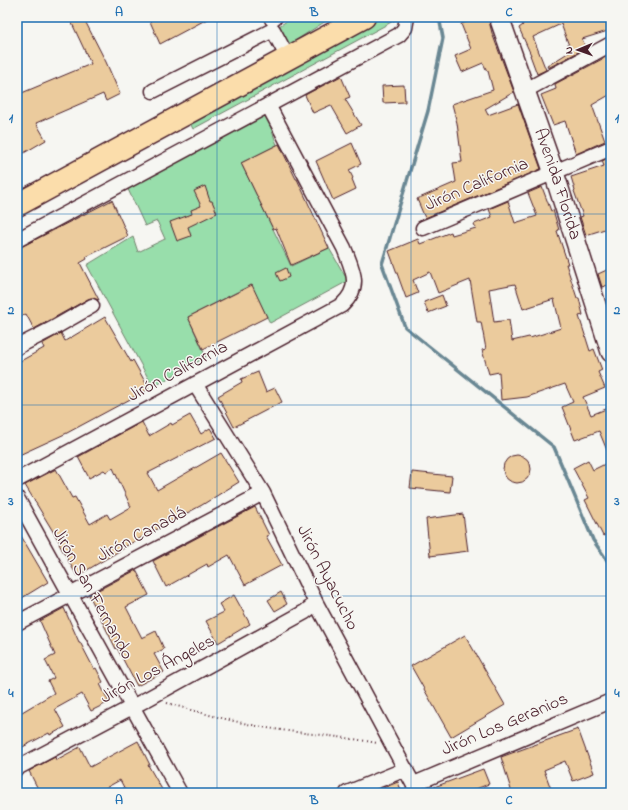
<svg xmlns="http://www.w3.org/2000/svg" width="628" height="810" viewBox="0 0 628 810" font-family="'Indie Flower',sans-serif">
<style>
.green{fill:#98deab;stroke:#717e6b}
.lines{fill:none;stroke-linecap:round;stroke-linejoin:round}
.stream{stroke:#698793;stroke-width:3.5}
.building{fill:#ebcb9d;stroke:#4a1f2b;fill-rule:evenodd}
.street-casing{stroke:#4a1f2b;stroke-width:17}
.secondary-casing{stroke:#4a1f2b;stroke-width:22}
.highway-casing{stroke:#4a1f2b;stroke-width:25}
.path{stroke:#4a1f2b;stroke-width:2;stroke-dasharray:1 3;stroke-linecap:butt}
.street{stroke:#f6f6f2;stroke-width:14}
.secondary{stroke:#f6f6f2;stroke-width:19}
.highway{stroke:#fbddab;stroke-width:22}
.grid{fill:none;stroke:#1f6fb2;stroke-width:1;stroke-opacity:0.55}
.labels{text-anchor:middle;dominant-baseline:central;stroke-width:3;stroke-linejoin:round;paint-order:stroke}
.street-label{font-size:18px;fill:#4a1f2b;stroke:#f6f6f2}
.neatline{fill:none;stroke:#1f6fb2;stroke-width:1.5}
.grid-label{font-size:13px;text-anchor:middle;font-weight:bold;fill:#1f6fb2}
</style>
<rect width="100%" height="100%" fill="#f6f6f2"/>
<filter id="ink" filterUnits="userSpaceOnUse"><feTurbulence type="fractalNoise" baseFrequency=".025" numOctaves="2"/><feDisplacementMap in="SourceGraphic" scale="8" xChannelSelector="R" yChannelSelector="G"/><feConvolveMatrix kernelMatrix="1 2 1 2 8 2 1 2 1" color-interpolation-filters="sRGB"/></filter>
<g filter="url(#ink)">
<path class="green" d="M 293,17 L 332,17 L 284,48 L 273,30 Z
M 381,17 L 397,17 L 397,19 L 193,129 L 189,121 Z
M 266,114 L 277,145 L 241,163 L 291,266 L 329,248 L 348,281 L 270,323 L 251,285 L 188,317 L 206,357 L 153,387 L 87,265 L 133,237 L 138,252 L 165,239 L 157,221 L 145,226 L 126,185 Z"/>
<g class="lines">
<path class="stream" d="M 439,17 L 443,38 L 428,111 L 382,264 L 405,327 L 554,447 L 593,540 L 611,566"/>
</g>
<path class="building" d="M 69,17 L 83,17 L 106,62 L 120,94 L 106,101 L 103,94 L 36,123 L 46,140 L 17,157 L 17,95 L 91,64 Z
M 148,17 L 211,17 L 160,44 Z
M 479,17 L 488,17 L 492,33 L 514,92 L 485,109 L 488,115 L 518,104 L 541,169 L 425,218 L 417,199 L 456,182 L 453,163 L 462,162 L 457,123 L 452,104 L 493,90 L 488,71 L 487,71 L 483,63 L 462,72 L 455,56 L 471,49 L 461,24 Z
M 520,17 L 611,17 L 611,30 L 582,39 L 586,48 L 548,68 L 547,66 L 571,51 L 561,24 L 533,37 L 546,70 L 537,74 L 530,55 L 531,55 L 519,28 L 523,25 Z
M 606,57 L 611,67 L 611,94 L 592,105 L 605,141 L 576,154 L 565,121 L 553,125 L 541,95 L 556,89 L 555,84 Z
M 341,76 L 350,97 L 345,99 L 361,125 L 347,133 L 331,105 L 313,113 L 305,95 Z
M 404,85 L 405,102 L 383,103 L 382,86 Z
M 352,143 L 361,164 L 349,170 L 353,178 L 352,179 L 356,189 L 333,200 L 316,161 Z
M 279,144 L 296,179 L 297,179 L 329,248 L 291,265 L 276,228 L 273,229 L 241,163 Z
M 610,157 L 611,227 L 586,235 L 580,217 L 583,216 L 574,191 L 575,190 L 571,177 L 604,166 L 602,161 Z
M 205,186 L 210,201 L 212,201 L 217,213 L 188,227 L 191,236 L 177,241 L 170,222 L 192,214 L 191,210 L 201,206 L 194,191 Z
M 542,187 L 551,211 L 553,210 L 559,230 L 557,231 L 568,264 L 566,264 L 577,298 L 579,298 L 583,315 L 579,316 L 590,351 L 594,349 L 602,370 L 598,372 L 605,388 L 583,397 L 591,415 L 611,407 L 611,460 L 599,431 L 575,440 L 562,407 L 573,402 L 565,384 L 527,397 L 501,400 L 499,372 L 489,374 L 482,350 L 486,349 L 481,322 L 477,322 L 470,280 L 438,293 L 430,272 L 413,280 L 418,293 L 406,298 L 389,251 L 418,239 L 420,244 L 451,232 L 452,235 L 476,228 L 474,224 L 492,217 L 489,209 L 508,201 L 515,223 L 537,216 L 528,193 ZM 515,284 L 523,309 L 554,299 L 561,328 L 530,338 L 529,337 L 512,341 L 509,320 L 494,322 L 489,289 Z
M 112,200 L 128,236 L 86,257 L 87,259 L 80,263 L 99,300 L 92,298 L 88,299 L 34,329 L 26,314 L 17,319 L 17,249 Z
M 286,268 L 289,277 L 280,281 L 276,273 Z
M 611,268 L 611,284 L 602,287 L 598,274 Z
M 252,285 L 267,317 L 203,349 L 188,317 Z
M 442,295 L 446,306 L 428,313 L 424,302 Z
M 105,317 L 131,362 L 133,360 L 149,389 L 67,433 L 17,456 L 17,363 L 44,348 L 42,344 L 61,333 L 65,341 Z
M 258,372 L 266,392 L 275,388 L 282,402 L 234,427 L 218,396 L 242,382 L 241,379 Z
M 190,415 L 201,434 L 210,428 L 216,438 L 148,473 L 157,490 L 221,453 L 239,482 L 202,505 L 126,546 L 126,547 L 77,576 L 59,544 L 60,543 L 25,485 L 56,469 L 72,498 L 75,497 L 90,524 L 107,514 L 110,519 L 131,507 L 113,468 L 106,472 L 104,470 L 89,478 L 78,457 L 142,422 L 149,436 L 171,423 L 172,425 Z
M503 469a14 14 0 1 1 28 0a14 14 0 1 1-28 0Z
M 588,460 L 593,470 L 611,461 L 611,532 L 603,536 L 585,500 L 589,498 L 573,468 Z
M 412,472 L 452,476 L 450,492 L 410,488 Z
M 255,507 L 269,535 L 266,536 L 282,565 L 245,585 L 229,555 L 208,567 L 207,564 L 166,587 L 153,561 Z
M 463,514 L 468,551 L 430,556 L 426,519 Z
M 17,529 L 48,582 L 17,601 Z
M 136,570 L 149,595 L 126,607 L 142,638 L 156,631 L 164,649 L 154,654 L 164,672 L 137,686 L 117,648 L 116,649 L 89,595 Z
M 281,592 L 287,604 L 275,611 L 268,600 Z
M 234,595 L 250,624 L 218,643 L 206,621 L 224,612 L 219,604 Z
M 64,608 L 79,642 L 80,642 L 94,669 L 96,668 L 103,682 L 100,684 L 109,702 L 91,711 L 82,694 L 55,709 L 65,727 L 50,735 L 49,733 L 17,750 L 17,715 L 54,693 L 48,681 L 54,678 L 45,660 L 55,655 L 40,621 Z
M 465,635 L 505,705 L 451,737 L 411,666 Z
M 578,729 L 594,773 L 573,781 L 565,761 L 544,770 L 551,789 L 541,793 L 512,793 L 501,757 Z
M 138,741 L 150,765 L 148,765 L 164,793 L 127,793 L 120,780 L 102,790 L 104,793 L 40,793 L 29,771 L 55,757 L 56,760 L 80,747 L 90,767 Z
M 483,769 L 489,784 L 473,790 L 475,793 L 426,793 L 426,790 Z
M 398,782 L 402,793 L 371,793 Z"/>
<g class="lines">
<defs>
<path id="street" d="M 272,19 L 275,17
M 526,90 L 611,44
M 153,91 L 273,30 L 288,58
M 423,228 L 611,148
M 17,240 L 399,35 L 405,28 L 407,17
M 17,347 L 52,329 L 92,306
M 195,384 L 263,493 L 316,603 L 418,793
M 17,480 L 342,305 C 362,286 353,271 344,248 L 268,105
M 17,498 L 180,793
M 17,623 L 263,493
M 17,768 L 149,698 L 305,612 L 316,603
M 414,784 L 611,701
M 347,793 L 406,769"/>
<g id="secondary">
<path id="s1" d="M 499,17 L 554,173 L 611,352"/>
</g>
<path id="highway" d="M 17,205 L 364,17"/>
</defs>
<use href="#street" class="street-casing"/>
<use href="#secondary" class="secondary-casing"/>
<use href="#highway" class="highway-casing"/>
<path class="path" d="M 167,703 C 201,713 234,722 268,728 C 304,734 341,736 377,743"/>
<use href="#street" class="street"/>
<use href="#secondary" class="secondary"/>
<use href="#highway" class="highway"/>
</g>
</g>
<path class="grid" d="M 217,17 L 217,793M 411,17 L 411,793M 17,214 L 611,214M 17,405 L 611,405M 17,596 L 611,596"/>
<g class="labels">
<g class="street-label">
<text stroke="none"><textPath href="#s1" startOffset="177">Avenida Florida</textPath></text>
<text transform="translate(477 185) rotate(-23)">Jirón California</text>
<text transform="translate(178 372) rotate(-28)">Jirón California</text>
<text transform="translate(142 535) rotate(-28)">Jirón Canadá</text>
<text transform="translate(327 578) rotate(63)">Jirón Ayacucho</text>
<text transform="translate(92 594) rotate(61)">Jirón San Fernando</text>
<text transform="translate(158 670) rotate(-28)">Jirón Los Ángeles</text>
<text transform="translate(505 725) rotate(-23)">Jirón Los Geranios</text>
</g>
</g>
<rect width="628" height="810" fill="none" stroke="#f6f6f2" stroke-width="44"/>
<g transform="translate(578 50) rotate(268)" stroke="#f6f6f2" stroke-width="3" paint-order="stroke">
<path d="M0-3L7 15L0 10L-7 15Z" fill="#4a1f2b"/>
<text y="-6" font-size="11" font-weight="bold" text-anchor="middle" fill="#4a1f2b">N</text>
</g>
<rect x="22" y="22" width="584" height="766" class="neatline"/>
<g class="grid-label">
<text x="119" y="16">A</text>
<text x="314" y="16">B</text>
<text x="509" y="16">C</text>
<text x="11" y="122">1</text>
<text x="617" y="122">1</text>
<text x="11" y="314">2</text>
<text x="617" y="314">2</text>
<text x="11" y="505">3</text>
<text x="617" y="505">3</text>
<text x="11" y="697">4</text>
<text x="617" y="697">4</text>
<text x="119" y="804">A</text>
<text x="314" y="804">B</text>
<text x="509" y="804">C</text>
</g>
</svg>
